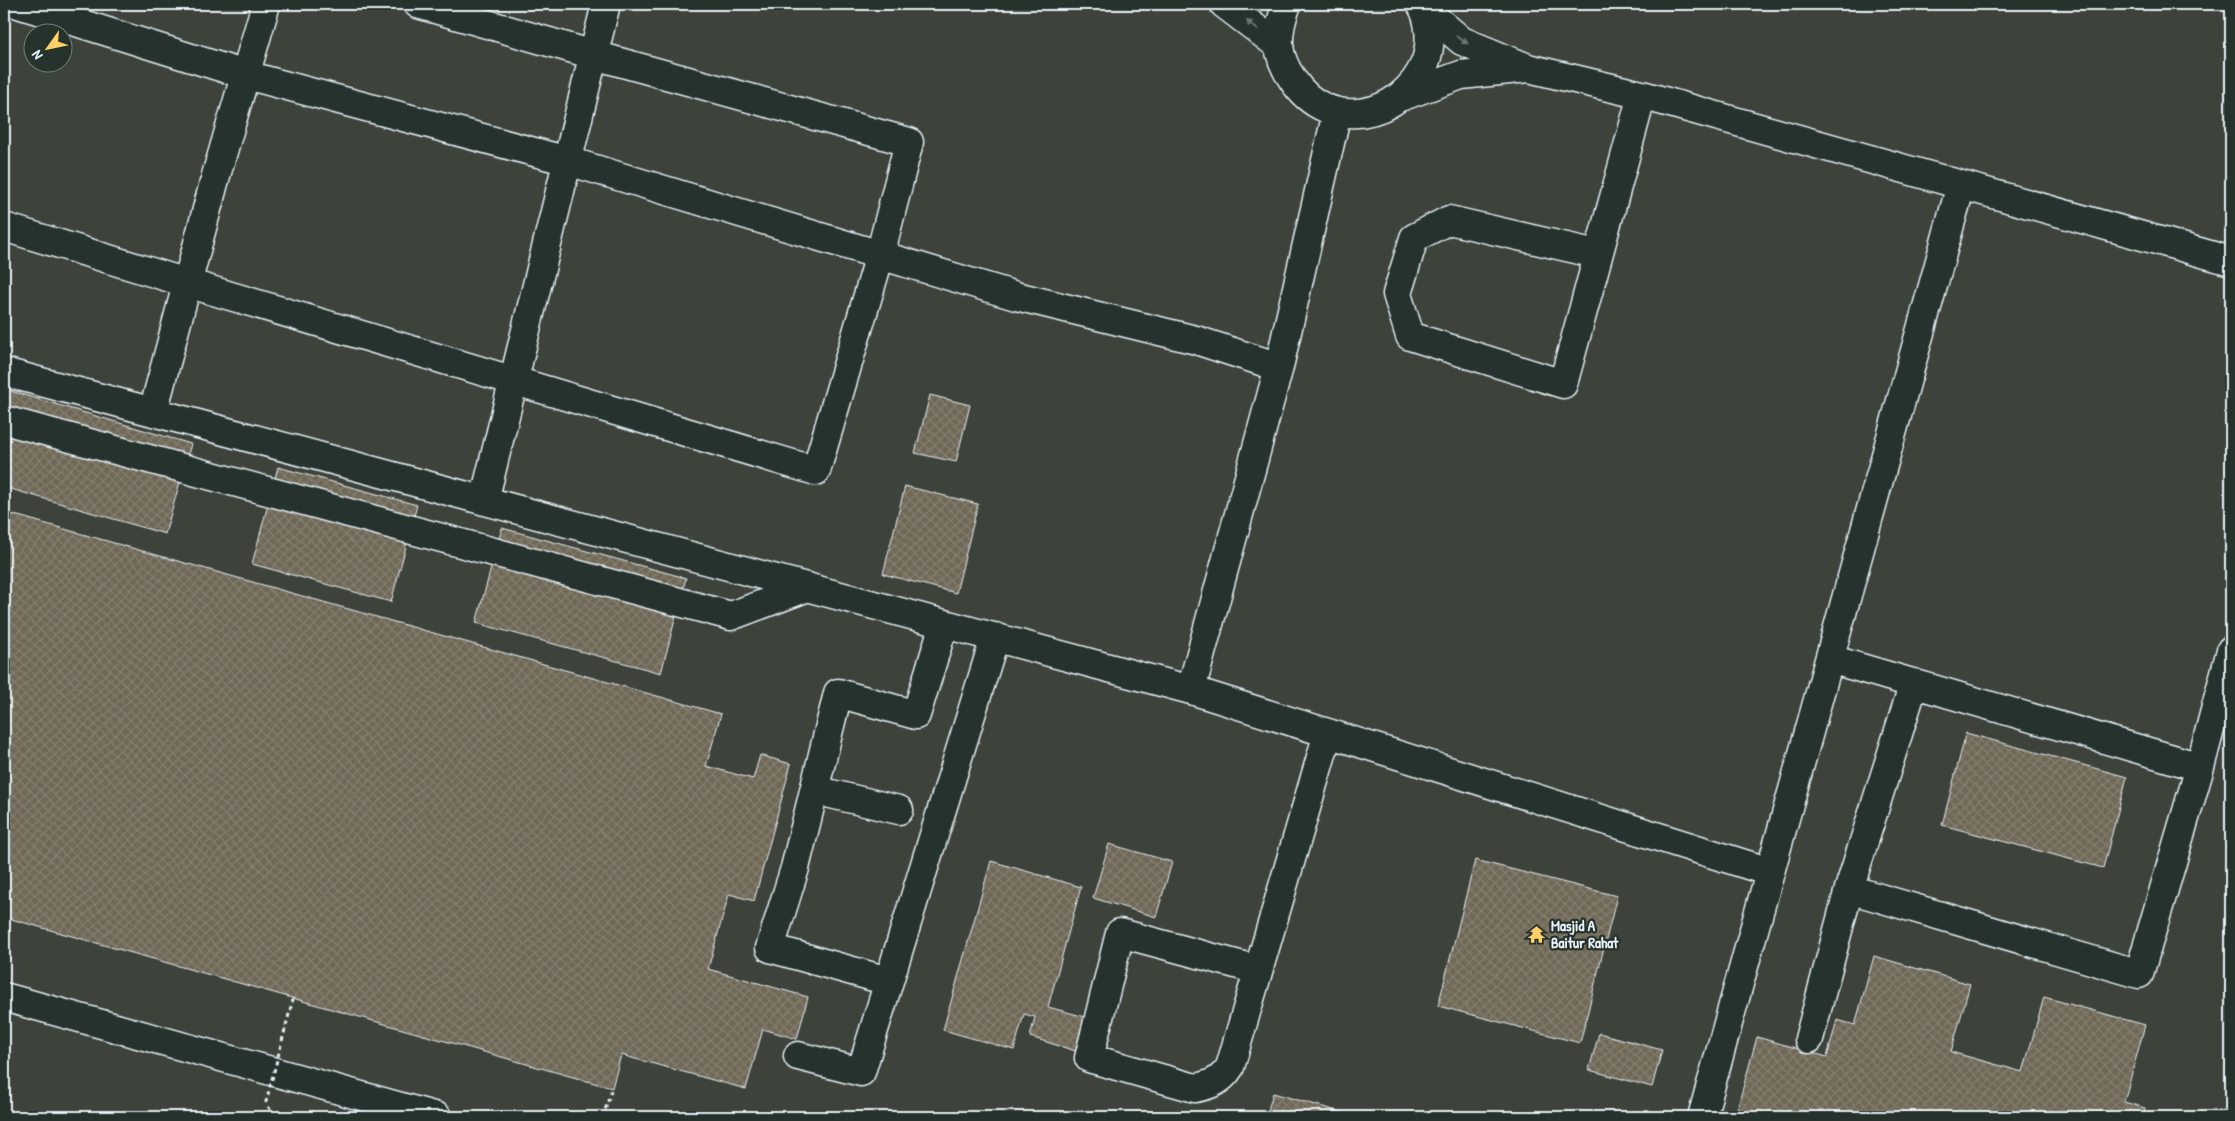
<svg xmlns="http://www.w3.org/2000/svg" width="2235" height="1121" viewBox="0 0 2235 1121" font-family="'Patrick Hand',sans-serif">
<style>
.built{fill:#3c433a;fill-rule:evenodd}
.building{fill:url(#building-cross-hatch);stroke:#e8f1f8}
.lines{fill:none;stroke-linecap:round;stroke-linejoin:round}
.minor-casing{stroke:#e8f1f8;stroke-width:31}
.major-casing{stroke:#e8f1f8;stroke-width:31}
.path{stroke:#e8f1f8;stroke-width:3;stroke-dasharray:4 4;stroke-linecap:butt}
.minor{stroke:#26332d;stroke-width:28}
.major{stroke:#26332d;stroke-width:28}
.path-bridge{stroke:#e8f1f8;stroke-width:3;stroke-dasharray:4 4;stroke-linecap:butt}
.oneway{fill:#6a7674}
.labels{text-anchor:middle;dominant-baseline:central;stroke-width:4.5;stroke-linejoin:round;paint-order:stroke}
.poi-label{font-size:15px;font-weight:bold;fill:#e8f1f8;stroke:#26332d;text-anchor:start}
</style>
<defs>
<pattern id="building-cross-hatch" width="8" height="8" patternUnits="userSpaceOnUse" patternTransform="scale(1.25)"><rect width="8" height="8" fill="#6f6857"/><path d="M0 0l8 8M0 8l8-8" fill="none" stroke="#847e70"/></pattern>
</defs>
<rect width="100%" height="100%" fill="#26332d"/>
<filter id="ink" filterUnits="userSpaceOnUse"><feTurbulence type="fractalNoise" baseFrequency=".02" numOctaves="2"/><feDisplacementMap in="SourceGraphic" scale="10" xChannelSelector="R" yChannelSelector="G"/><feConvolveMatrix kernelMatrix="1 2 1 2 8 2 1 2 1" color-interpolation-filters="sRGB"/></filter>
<g filter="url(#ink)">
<path class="built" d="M 4,4 L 2231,4 L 2231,1117 L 4,1117 ZM 32,32 L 62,32 L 62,62 L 32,62 Z"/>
<path class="building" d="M 4,389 L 191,444 L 165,534 L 4,487 Z
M 930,395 L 970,405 L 956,462 L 915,453 Z
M 278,467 L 417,505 L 391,602 L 252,564 Z
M 905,486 L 978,504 L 956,593 L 883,574 Z
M 4,512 L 721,714 L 706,766 L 753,779 L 760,755 L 791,764 L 754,901 L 729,894 L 708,969 L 808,997 L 797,1039 L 763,1029 L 746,1089 L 621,1055 L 612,1088 L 4,917 Z
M 502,528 L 686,578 L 661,673 L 476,623 Z
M 1966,733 L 2127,777 L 2103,868 L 1942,825 Z
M 1109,844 L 1172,862 L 1156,917 L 1093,898 Z
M 1475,860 L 1617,896 L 1580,1043 L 1438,1006 Z
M 991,861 L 1081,887 L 1048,1007 L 1089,1018 L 1079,1052 L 1030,1037 L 1035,1017 L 1024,1014 L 1014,1050 L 943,1030 Z
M 1874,956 L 1970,984 L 1951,1052 L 2023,1072 L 2044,997 L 2145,1025 L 2124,1102 L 2145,1108 L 2143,1117 L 1735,1117 L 1757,1037 L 1827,1057 L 1837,1020 L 1855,1025 Z
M 1599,1033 L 1662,1050 L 1652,1087 L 1589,1070 Z
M 1273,1093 L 1359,1117 L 1266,1117 Z"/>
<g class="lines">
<defs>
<path id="minor" d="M 18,4 L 246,75 L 568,161 L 1016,296 L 1196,340 L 1279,367
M 1224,4 L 1279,46
M 1528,68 L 1642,95 L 2231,261
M 1403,96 L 1461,75 L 1528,68 L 1462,41 L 1424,9
M 4,227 L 187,283 L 816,471 L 880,255 L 909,142 L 594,55 L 418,4
M 1597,254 L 1449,220 L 1414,238 L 1397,294 L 1410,336 L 1563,384 L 1642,95
M 4,372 L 1191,690 L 1279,367 L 1337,112
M 153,412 L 215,179 L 266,4
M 4,420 L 731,616 L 808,587
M 484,501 L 606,4
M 1830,659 L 2200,767
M 1191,690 L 1770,872
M 814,790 L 899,810
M 1849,889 L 2139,974 L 2200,767 L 2231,650
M 1258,970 L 1120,933 L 1089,1058 L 1195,1088 C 1211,1085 1221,1081 1230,1067 L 1328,733
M 888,981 L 770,948 L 795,868 L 838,693 L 916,715 L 944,624
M 4,997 L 437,1117
M 1809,1039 L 1849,889 L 1914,683
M 798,1056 L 861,1072 L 995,637
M 1702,1117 L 1961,185"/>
<path id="major" d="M 1287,4 C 1282,17 1278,30 1279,45 C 1280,57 1286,70 1293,80 C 1328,134 1402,118 1425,63 C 1432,45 1431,21 1421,4"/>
</defs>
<use href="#minor" class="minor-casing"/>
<use href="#major" class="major-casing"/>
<path class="path" d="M 603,1117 L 612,1088"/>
<use href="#minor" class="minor"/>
<use href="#major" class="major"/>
<path class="path-bridge" d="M 274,1117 L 266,1102 L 293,999"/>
</g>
<defs><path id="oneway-solid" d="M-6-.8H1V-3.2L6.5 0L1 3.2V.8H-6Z" transform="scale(1.25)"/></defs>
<g class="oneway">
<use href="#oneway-solid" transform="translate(1252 25) rotate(-142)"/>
<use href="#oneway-solid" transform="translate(1462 40) rotate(32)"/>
</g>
</g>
<defs>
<symbol id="temple-bare" viewBox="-9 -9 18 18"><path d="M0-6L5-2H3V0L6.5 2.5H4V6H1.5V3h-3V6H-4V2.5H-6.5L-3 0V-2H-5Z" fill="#ffd166" stroke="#26332d" stroke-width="2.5" paint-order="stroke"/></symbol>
</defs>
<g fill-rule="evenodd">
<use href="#temple-bare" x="1524" y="922" width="25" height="25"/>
</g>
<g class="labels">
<g class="poi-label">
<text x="1551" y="925">Masjid A<tspan x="1551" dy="17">Baitur Rahat</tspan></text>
</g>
</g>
<rect width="2235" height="1121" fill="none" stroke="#26332d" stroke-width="20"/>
<rect x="10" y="10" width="2215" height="1101" fill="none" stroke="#e8f1f8" stroke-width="2" filter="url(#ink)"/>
<g transform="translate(48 48) rotate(237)"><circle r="24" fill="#26332d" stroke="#747f7e"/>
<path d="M0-4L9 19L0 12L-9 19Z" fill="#ffd166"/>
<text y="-8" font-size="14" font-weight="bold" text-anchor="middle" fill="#e8f1f8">N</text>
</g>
</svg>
